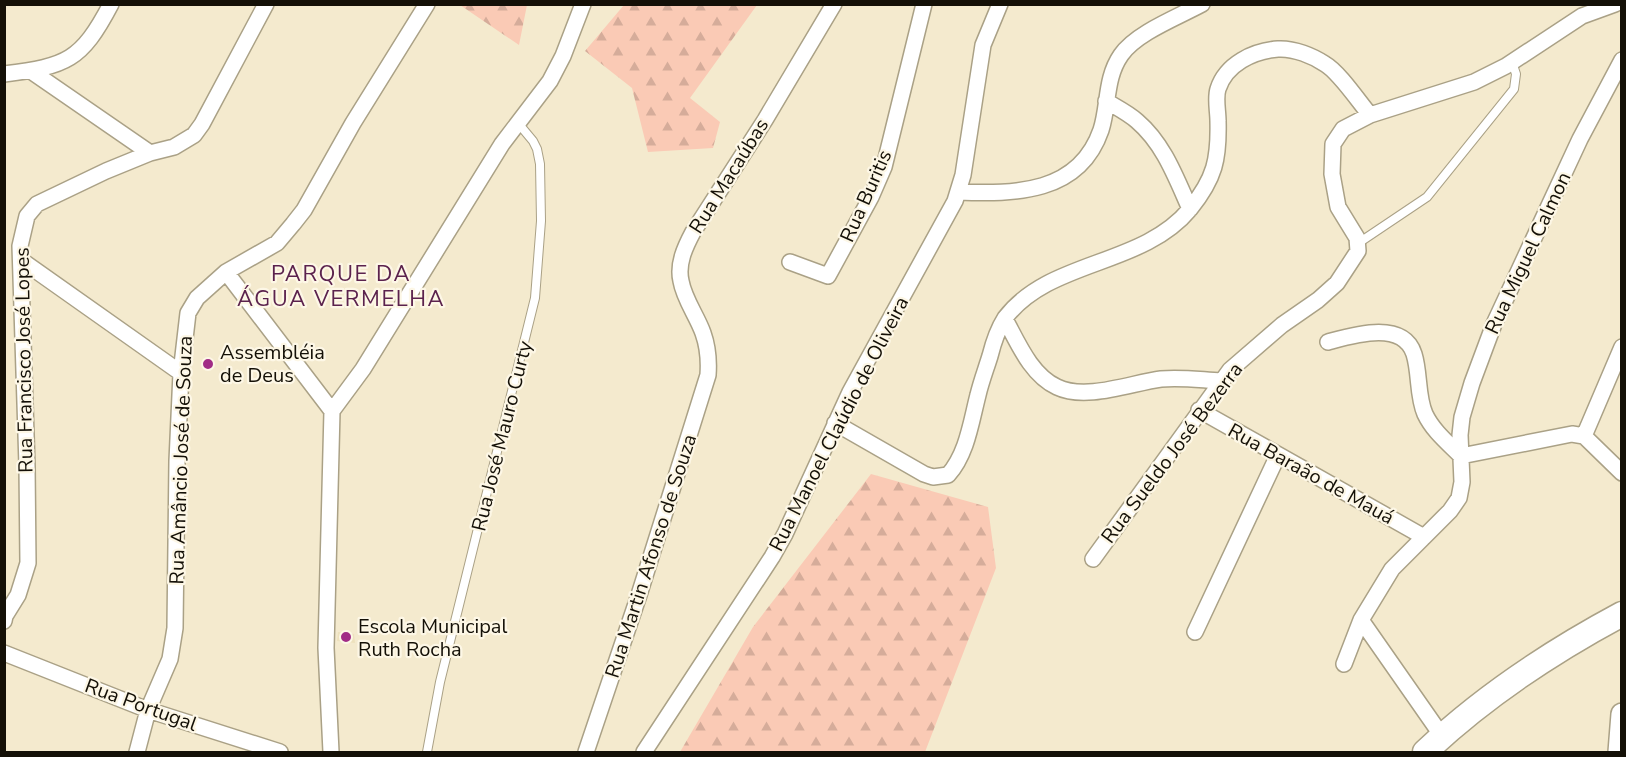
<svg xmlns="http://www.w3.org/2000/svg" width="1626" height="757" viewBox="0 0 1626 757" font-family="'Nunito Sans',sans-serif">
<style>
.built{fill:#ede1bd}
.forest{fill:url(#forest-firs)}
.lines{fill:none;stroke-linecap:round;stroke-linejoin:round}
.lane-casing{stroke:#aaa186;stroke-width:10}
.street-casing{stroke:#aaa186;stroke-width:18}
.secondary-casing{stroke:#aaa186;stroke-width:24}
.primary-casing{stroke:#aaa186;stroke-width:27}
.lane{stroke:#fff;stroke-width:8}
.street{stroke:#fff;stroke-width:15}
.secondary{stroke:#fff;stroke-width:21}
.primary{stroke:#fff;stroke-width:24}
.poi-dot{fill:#a12c86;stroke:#fdf7e6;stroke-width:2}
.labels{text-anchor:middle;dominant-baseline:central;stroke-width:4.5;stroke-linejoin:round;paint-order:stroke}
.street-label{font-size:20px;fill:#141007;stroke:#fdf7e6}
.poi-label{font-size:20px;fill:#141007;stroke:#fdf7e6;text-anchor:start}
.quarter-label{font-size:22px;letter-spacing:1.5px;fill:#5b224d;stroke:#fdf7e6}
</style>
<defs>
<pattern id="forest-firs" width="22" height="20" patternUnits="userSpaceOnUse" patternTransform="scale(1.5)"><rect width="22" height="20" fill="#facab5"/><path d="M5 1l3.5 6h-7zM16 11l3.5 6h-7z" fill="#d5ac9a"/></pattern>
</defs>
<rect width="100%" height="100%" fill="#f4eace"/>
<path class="built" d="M 338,632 L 354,634 L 355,643 L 337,641 Z"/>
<path class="forest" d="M 460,5 L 527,5 L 519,45 Z
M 624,5 L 757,5 L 690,98 L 720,122 L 713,148 L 648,152 L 632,88 L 585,51 Z
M 871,474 L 988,507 L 996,568 L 925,752 L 680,752 L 753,627 Z"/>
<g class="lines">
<defs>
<path id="lane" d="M 1357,244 L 1427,197 L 1514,89 L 1516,74 L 1512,62
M 427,752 L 440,682 L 535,298 L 541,221 L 540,164 L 537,149 L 533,141 L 518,123"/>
<path id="street" d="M 31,71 L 150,153
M 4,74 C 67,66 81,61 111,4
M 1106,101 C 1116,107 1128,113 1137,121 C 1164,144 1176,178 1190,209
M 958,192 C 1015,194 1079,194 1101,130 C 1109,105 1105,78 1121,55 C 1136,33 1178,17 1202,4
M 21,260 L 181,373
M 790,262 L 828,276 L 871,197 L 884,167 L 924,4
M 226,272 L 332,411
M 1005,319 C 1018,343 1031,375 1057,387 C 1086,401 1131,383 1161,379 C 1181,377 1201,380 1221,381
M 1328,342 C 1354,335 1403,320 1414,354 C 1420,373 1417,396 1425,414 C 1433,431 1448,443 1461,456
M 1199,410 L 1424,537
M 835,423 L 924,474 L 933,477 L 948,475 C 967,454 971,422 978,395 C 981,382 986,369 990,356 C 993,344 998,329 1005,318 C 1050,259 1142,267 1190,209 C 1215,178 1219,159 1218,121 C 1218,111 1215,98 1218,89 C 1226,64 1253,51 1278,49 C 1294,48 1313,56 1325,64 C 1339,72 1359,102 1370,115
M 1584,436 L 1622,347
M 1461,456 L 1572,434 L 1584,436 L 1622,473
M 1093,559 L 1230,370 L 1282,325 L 1318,300 L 1337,283 L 1358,251 L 1357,238 L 1338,207 L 1332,174 L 1333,144 L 1343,129 L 1370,115 L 1474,82 L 1506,66 L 1582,16 L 1615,4
M 1361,620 L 1442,736
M 4,621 L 5,616 L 18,595 L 28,563 L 27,466 L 20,246 L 27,216 L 37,204 L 106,171 L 150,153 L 174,147 L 194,135 L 202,124 L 266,4
M 1195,632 L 1278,455
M 4,653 L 148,710 L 280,752
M 1344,664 L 1361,620 L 1392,569 L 1450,511 L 1459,498 L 1462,482 L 1460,435 L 1462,417 L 1472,383 L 1494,324 L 1580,139 L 1622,60
M 137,752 L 148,710 L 170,659 L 175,628 L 177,461 L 181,373 L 188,313 L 197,298 L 226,272 L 277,243 L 293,224 L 304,210 L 353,123 L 427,4
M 331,752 L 326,648 L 332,411 L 363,369 L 502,144 L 550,81 L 563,56 L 583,4
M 586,752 L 639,595 L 708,375 C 709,361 708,347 703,333 C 697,316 684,299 681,281 C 677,264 685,247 693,232 L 765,120 L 834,4
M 644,752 L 772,557 L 785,534 L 850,392 L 955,201 L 963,175 L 983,45 L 1000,4"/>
<path id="secondary" d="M 1619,752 L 1622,714"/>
<path id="primary" d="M 1425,752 C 1483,697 1551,652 1622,614"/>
</defs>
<use href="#lane" class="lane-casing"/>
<use href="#street" class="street-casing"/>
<use href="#secondary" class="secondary-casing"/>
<use href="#primary" class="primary-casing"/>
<use href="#lane" class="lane"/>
<use href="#street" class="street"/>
<use href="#secondary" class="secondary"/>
<use href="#primary" class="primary"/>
</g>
<g class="poi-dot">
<circle cx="208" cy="364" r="6"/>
<circle cx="346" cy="637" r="6"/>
</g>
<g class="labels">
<g class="street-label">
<text transform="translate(729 176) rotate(-58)">Rua Macaúbas</text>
<text transform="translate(866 196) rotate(-66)">Rua Buritis</text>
<text transform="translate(1528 253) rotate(-65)">Rua Miguel Calmon</text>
<text transform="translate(24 360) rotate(-91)">Rua Francisco José Lopes</text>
<text transform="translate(839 424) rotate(-63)">Rua Manoel Claúdio de Oliveira</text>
<text transform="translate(502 436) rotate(-76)">Rua José Mauro Curty</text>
<text transform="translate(1172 453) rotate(-53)">Rua Sueldo José Bezerra</text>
<text transform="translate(181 460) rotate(-88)">Rua Amâncio José de Souza</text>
<text transform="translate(1311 474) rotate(29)">Rua Baraão de Mauá</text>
<text transform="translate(651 556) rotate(-72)">Rua Martin Afonso de Souza</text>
<text transform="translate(141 705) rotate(20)">Rua Portugal</text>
</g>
<g class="poi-label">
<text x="220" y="352">Assembléia<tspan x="220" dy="23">de Deus</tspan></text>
<text x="358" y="626">Escola Municipal<tspan x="358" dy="23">Ruth Rocha</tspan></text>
</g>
<g class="quarter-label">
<text x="341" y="274">PARQUE DA<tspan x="341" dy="25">ÁGUA VERMELHA</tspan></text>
</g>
</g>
<rect width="1626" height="757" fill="none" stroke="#141007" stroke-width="12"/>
</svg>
